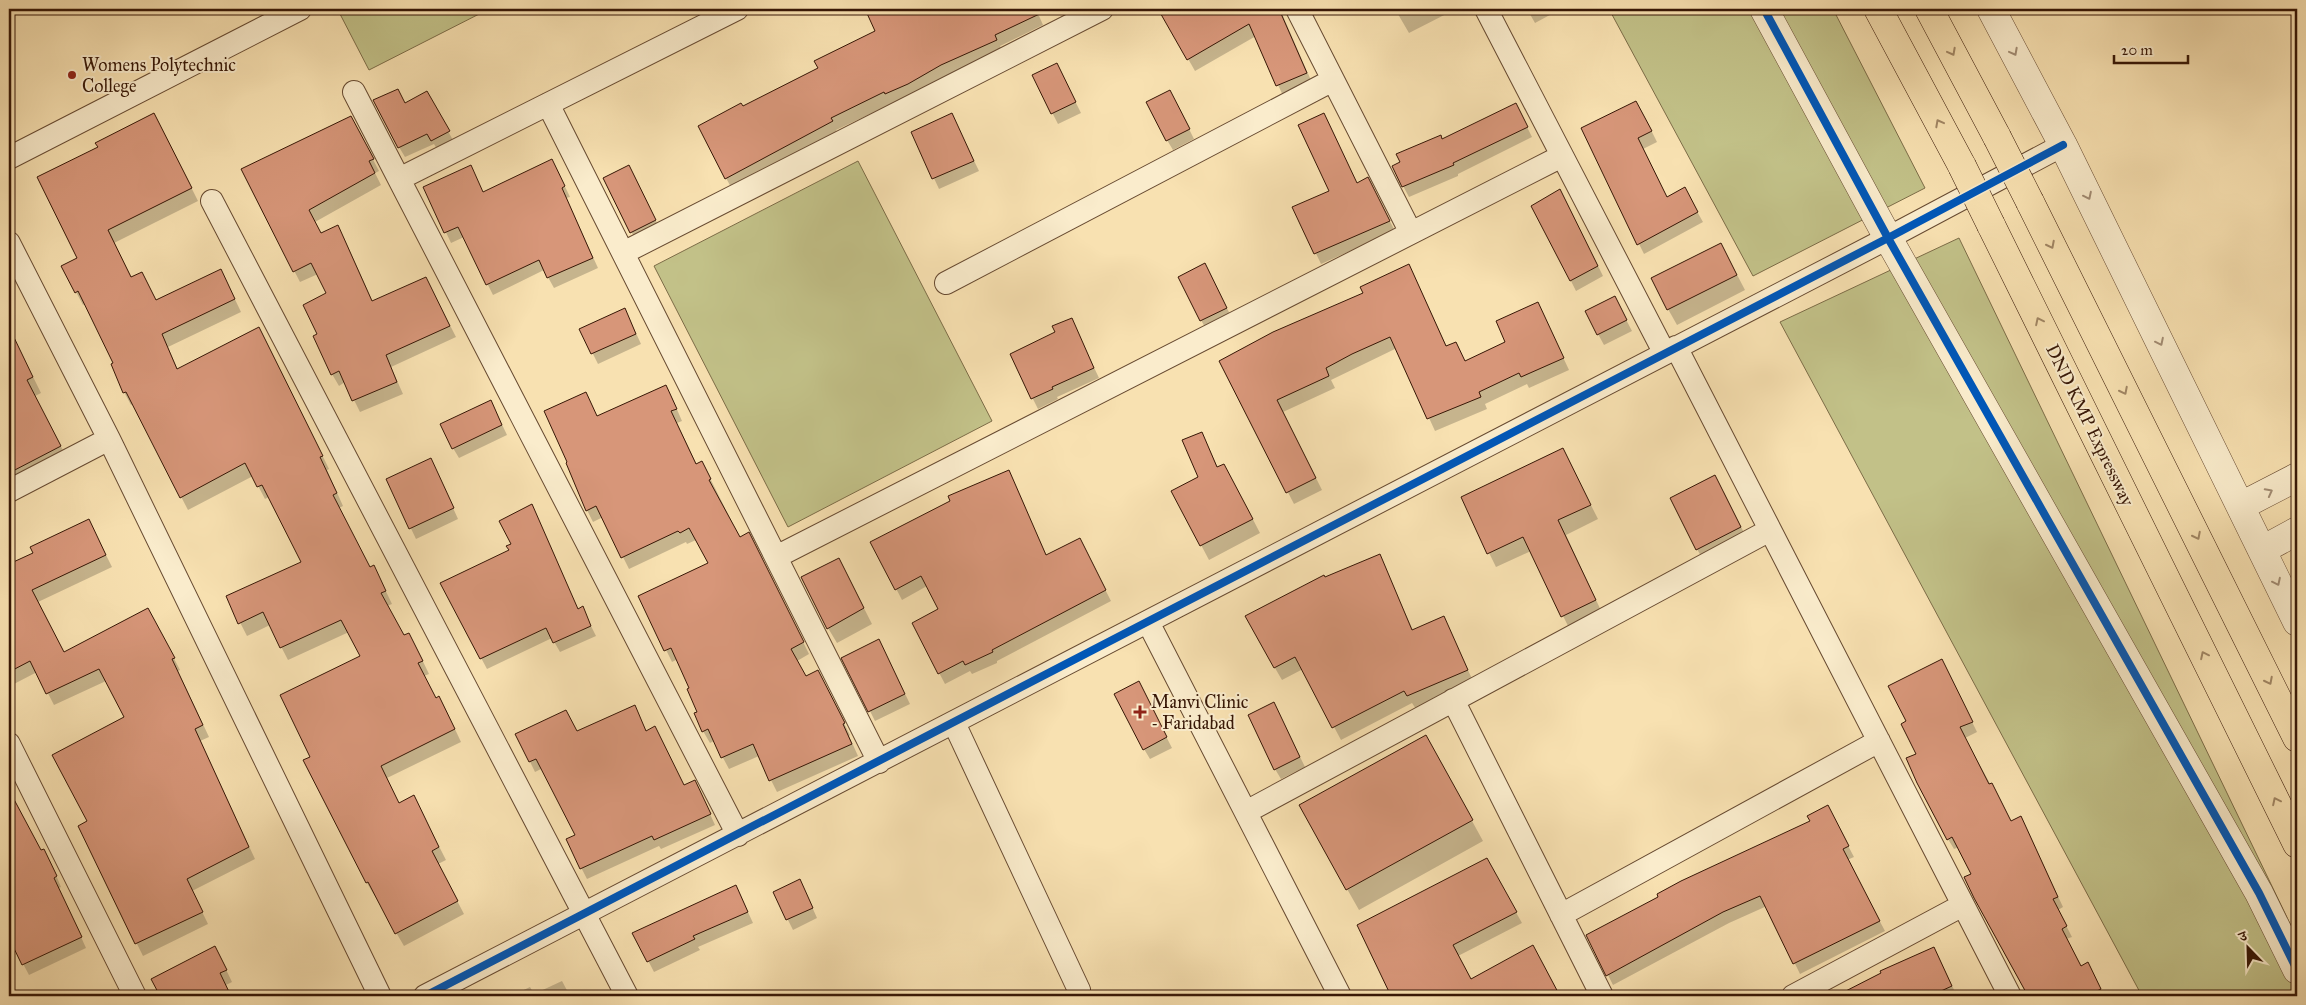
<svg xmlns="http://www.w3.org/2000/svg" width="2306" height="1005" viewBox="0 0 2306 1005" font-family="'IM FELL Great Primer','Noto Serif Devanagari',serif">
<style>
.green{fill:#c2c188;stroke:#7c6c47}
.shadow{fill:#0003}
.building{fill:#d79679;stroke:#371706}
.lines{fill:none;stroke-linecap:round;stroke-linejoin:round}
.minor-casing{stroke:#674a31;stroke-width:24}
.tertiary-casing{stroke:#674a31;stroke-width:29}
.trunk-casing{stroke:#371706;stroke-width:29}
.minor{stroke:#faeccc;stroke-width:22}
.tertiary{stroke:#faeccc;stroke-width:28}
.trunk{stroke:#f8e1b1;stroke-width:28}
.trunk-bridge-casing{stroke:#371706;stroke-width:29;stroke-linecap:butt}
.trunk-bridge{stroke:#f8e1b1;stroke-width:28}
.cycleway-casing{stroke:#faeccc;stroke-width:11}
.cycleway{stroke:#0057b8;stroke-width:8}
.oneway{stroke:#a18664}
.oneway2{stroke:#a28c73}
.poi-dot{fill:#8f2418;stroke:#faeccc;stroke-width:2}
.labels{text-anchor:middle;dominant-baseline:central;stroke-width:4;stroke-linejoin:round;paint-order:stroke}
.poi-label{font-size:18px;fill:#371706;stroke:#faeccc;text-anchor:start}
.street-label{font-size:18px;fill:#371706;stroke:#faeccc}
</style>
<rect width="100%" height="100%" fill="#f8e1b1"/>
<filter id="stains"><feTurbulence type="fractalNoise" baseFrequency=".004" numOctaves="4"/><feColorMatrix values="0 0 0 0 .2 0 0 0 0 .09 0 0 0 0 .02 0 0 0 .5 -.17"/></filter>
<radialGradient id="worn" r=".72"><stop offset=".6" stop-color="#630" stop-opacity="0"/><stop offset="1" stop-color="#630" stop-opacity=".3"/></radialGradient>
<path class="green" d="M 351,9 L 489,9 L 369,70 L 340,14 Z
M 1609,9 L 1833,9 L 1925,188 L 1753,276 Z
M 858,161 L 992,421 L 788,527 L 654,266 Z
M 1959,238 L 2297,938 L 2297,996 L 2142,996 L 1780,322 Z"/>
<path class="shadow" d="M 866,9 L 1036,9 L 1043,25 L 1000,46 L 1003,52 L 836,130 L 838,133 L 732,189 L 726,178 L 743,108 L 820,69 L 877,32 Z
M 1166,9 L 1280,9 L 1313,85 L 1284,98 L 1256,36 L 1195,71 L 1161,11 Z
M 1395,9 L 1456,9 L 1409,33 Z
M 1527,9 L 1561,9 L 1535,23 Z
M 1033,75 L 1062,75 L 1081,113 L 1058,124 Z
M 427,93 L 454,142 L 438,151 L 434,144 L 405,157 L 399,147 L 405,104 Z
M 1175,101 L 1194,139 L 1173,150 L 1167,140 Z
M 1642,112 L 1657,142 L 1643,149 L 1667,198 L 1690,199 L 1703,222 L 1644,254 L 1582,129 Z
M 952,115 L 979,171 L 939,189 L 913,133 Z
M 1521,115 L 1532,137 L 1458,174 L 1458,176 L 1409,197 L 1393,167 L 1442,140 Z
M 161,127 L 198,201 L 114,243 L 132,278 L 142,273 L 156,301 L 221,270 L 241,312 L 168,347 L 178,370 L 266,341 L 329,469 L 327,470 L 343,506 L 339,508 L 370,568 L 380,579 L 392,604 L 387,606 L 404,637 L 409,634 L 416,647 L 429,674 L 424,676 L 436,699 L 439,697 L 446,710 L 461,742 L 387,778 L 399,804 L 420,809 L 446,860 L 438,864 L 464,914 L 404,946 L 367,883 L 305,761 L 312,758 L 362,657 L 349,632 L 288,660 L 270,625 L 247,636 L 227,597 L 302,563 L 269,497 L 265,499 L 253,476 L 188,510 L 133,404 L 131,405 L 124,392 L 115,363 L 85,304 L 83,305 L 76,292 L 79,259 Z
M 357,129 L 379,171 L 375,173 L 381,185 L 315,222 L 321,234 L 344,238 L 373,302 L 432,290 L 456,337 L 391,367 L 403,394 L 360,412 L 345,382 L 339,386 L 332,374 L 318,335 L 328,294 L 318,274 L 300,282 L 242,170 Z
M 557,170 L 570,197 L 566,198 L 598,268 L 554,288 L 544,270 L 493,295 L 464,237 L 451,243 L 425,187 L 476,177 L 483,193 Z
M 634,177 L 661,231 L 637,243 L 605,178 Z
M 1357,184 L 1373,189 L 1395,231 L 1321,264 L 1294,207 Z
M 1566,201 L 1603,276 L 1576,291 L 1571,281 Z
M 1721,244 L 1745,290 L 1677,325 L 1668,309 Z
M 1409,266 L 1447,347 L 1456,343 L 1465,362 L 1507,342 L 1538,304 L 1569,370 L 1529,388 L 1527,384 L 1485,404 L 1487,409 L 1435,431 L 1397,348 L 1331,380 L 1335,388 L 1283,412 L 1322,490 L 1294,504 L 1220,361 L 1364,294 Z
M 1210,275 L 1232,318 L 1207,331 L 1201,320 Z
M 1620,308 L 1632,331 L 1604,345 L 1586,312 Z
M 1071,319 L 1099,378 L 1057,397 L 1058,399 L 1038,409 L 1011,355 L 1057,333 Z
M 630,320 L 641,344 L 598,364 L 581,330 Z
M 9,328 L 41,393 L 35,396 L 69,462 L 9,495 Z
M 585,394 L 597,417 L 672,398 L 682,421 L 677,423 L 697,465 L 702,462 L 740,538 L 755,545 L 809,654 L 797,661 L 806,677 L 824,683 L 850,735 L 849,736 L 858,756 L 777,792 L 759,756 L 729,769 L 714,741 L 710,743 L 703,731 L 691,689 L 678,659 L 672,662 L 640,597 L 709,564 L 696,540 L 687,544 L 686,542 L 629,569 L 603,517 L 593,522 L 587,510 Z
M 496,412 L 507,435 L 459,458 L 453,448 Z
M 1202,433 L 1218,468 L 1232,479 L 1260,533 L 1209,560 L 1173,492 L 1199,478 Z
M 1563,450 L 1598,519 L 1566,535 L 1603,615 L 1570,630 L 1531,551 L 1496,567 L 1462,498 Z
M 436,470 L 458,519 L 416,539 L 388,480 Z
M 1008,472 L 1047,556 L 1085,550 L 1111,601 L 997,661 L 997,663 L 972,674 L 970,671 L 945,684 L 913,623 L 940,610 L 927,586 L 902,600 L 872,542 Z
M 1724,492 L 1749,543 L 1706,565 L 1697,549 Z
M 537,516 L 578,610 L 582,608 L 596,636 L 560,652 L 552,638 L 487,669 L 441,583 L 510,551 L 513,544 Z
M 95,533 L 112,567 L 38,602 L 64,653 L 155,622 L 180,670 L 178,671 L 209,737 L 200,741 L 255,859 L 192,891 L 208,924 L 143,956 L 79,827 L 89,822 L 126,718 L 106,681 L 54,705 L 37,672 L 14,684 L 9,674 L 9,566 L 35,554 Z
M 1379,556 L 1413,630 L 1443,617 L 1474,683 L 1416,709 L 1412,703 L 1341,740 L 1303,669 L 1282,680 L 1275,668 L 1324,579 Z
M 839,559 L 872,624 L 837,643 L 828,628 Z
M 884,651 L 910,704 L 875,721 L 870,711 Z
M 1947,671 L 1977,732 L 1965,738 L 2011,822 L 2026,828 L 2063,907 L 2058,910 L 2072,937 L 2066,939 L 2081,967 L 2093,974 L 2105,996 L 2029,996 L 1975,897 L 1972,874 L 1959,847 L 1954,849 L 1948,839 L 1908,722 Z
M 1144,693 L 1172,748 L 1150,759 L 1144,749 Z
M 634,706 L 647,732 L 684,786 L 700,792 L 715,825 L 661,849 L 659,846 L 587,879 L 567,840 L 577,835 L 543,768 L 535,772 L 517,735 L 577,733 Z
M 1279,714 L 1305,767 L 1281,779 L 1275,769 Z
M 1437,757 L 1483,841 L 1359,910 L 1300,806 Z
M 9,793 L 41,852 L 50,861 L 61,887 L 59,888 L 86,948 L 29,975 L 11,941 L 15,939 L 9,924 Z
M 1833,817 L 1854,857 L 1847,860 L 1885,931 L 1800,974 L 1767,906 L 1729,923 L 1613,985 L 1608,975 L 1812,822 Z
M 1486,859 L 1522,923 L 1458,956 L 1471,981 L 1539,957 L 1560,996 L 1392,996 L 1373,958 Z
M 736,886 L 753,923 L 698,947 L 700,950 L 654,972 L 634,933 Z
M 805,891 L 817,918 L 793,930 L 774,892 Z
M 1934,948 L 1957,996 L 1839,996 L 1883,974 Z
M 221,959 L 232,982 L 226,985 L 231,996 L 161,996 L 153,980 Z
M 562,981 L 570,996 L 511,996 L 530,987 L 534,994 Z"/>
<path class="building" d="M 865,9 L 1050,9 L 995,35 L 997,40 L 941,65 L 908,84 L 885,94 L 884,92 L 831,118 L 833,121 L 725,179 L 698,126 L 741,103 L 743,106 L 818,68 L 814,61 L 875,31 Z
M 1158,9 L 1279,9 L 1307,73 L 1276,86 L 1249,24 L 1187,60 Z
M 1057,63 L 1076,102 L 1051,114 L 1032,75 Z
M 398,89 L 405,103 L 427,91 L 450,131 L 431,141 L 427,134 L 398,148 L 373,100 Z
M 1170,90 L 1190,129 L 1166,141 L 1146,102 Z
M 1636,101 L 1652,131 L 1638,138 L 1667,197 L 1685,187 L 1698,212 L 1637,245 L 1581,128 Z
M 1516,103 L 1528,127 L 1453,163 L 1454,165 L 1402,187 L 1392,166 L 1400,162 L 1396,154 L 1441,135 L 1442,139 Z
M 154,113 L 192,188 L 108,230 L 131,277 L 142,272 L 156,300 L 221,269 L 235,299 L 162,334 L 177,369 L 259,327 L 323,456 L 320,457 L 337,493 L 333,495 L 370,567 L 374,565 L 386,591 L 381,593 L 404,635 L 409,633 L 423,661 L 418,663 L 436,698 L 439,696 L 455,729 L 381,766 L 399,803 L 414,795 L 439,847 L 432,851 L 458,901 L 395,934 L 368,882 L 366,883 L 303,760 L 310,757 L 280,695 L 360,656 L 341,620 L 280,648 L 263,612 L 238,624 L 226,596 L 301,562 L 262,485 L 257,487 L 245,463 L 180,498 L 126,392 L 123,393 L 111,364 L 113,363 L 78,291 L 75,293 L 61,266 L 77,258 L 37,177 L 98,147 L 95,143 Z
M 952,113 L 974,161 L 932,179 L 911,132 Z
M 1324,113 L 1357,183 L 1368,177 L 1390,221 L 1314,254 L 1292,207 L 1329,191 L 1298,125 Z
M 351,116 L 374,159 L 369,161 L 375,173 L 309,210 L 321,233 L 338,225 L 372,301 L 426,277 L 450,326 L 386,355 L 397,382 L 352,401 L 339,371 L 331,375 L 313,336 L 317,334 L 303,305 L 326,293 L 311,263 L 293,272 L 241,169 Z
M 552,159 L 565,186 L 562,188 L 593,258 L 547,278 L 539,260 L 486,285 L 458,227 L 444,233 L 423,187 L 471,165 L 483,192 Z
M 629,165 L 656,220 L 630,233 L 603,178 Z
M 1560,189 L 1598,266 L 1570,281 L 1531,206 Z
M 1721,243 L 1737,275 L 1667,310 L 1651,278 Z
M 1205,263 L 1227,308 L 1200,321 L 1178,277 Z
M 1409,264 L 1446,346 L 1456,342 L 1465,361 L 1505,342 L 1496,321 L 1538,302 L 1564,358 L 1521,377 L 1519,373 L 1479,392 L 1481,397 L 1427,419 L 1390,337 L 1352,354 L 1326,368 L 1329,376 L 1277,400 L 1316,478 L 1286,493 L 1219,361 L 1273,332 L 1363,293 L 1360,287 Z
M 1615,296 L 1627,320 L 1597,335 L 1585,311 Z
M 625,308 L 636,334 L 591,354 L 579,329 Z
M 1072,318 L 1094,368 L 1052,387 L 1053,389 L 1031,399 L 1010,354 L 1055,332 L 1052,326 Z
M 9,327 L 33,377 L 27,380 L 61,446 L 9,473 Z
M 666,385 L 677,409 L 671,411 L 696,464 L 702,461 L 711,479 L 709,480 L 740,537 L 749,532 L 804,642 L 791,649 L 806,676 L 818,670 L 845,723 L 843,724 L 852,744 L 769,781 L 753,744 L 721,758 L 708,729 L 702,732 L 694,713 L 697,712 L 687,689 L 689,688 L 671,648 L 664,651 L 638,596 L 708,563 L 689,528 L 680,533 L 678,531 L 621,558 L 596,506 L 586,511 L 566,463 L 567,462 L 544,411 L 586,392 L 597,416 Z
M 491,400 L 502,425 L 452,449 L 440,424 Z
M 1202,432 L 1217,467 L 1224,464 L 1253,519 L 1200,546 L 1171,491 L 1198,477 L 1182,440 Z
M 1563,448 L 1591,505 L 1558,520 L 1596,600 L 1561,617 L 1523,537 L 1487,554 L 1461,497 Z
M 431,458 L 454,508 L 409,529 L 386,479 Z
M 1009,470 L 1046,555 L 1080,538 L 1106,590 L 992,650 L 993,652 L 965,665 L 963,661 L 938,674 L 912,623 L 938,609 L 921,576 L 895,590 L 870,542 L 950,501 L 948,496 Z
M 1715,475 L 1741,527 L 1696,550 L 1670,498 Z
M 532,504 L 578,609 L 583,606 L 591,626 L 553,643 L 546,628 L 480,659 L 440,583 L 509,550 L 506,546 L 511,544 L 499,521 Z
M 89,519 L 106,555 L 32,590 L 64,652 L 148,608 L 175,658 L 172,659 L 203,725 L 195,729 L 249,847 L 187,879 L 203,912 L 135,944 L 78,826 L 87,821 L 52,755 L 124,717 L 99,669 L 46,694 L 30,661 L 9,672 L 9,564 L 33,553 L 30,547 Z
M 1380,554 L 1412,630 L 1444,616 L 1468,670 L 1407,696 L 1404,691 L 1332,728 L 1295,657 L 1274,668 L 1245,616 L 1324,575 L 1325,577 Z
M 839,558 L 864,608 L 827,629 L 801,577 Z
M 879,639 L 905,694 L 868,712 L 841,658 Z
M 1942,659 L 1973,722 L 1960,727 L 1989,784 L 1992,783 L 2011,821 L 2021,816 L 2058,897 L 2053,899 L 2067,926 L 2062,929 L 2081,966 L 2088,962 L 2101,989 L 2087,996 L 2028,996 L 1974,898 L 1964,877 L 1971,874 L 1952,837 L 1947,840 L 1917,783 L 1906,758 L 1916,754 L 1901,724 L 1906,721 L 1888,686 Z
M 1139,681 L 1167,737 L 1143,750 L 1114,694 Z
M 1274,702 L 1300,757 L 1274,770 L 1248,715 Z
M 635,705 L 646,731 L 655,726 L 684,785 L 695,780 L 711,814 L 654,840 L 652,836 L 580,869 L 566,839 L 575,835 L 536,759 L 529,762 L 515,734 L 566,710 L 577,731 Z
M 1426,735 L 1473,820 L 1346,890 L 1299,805 Z
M 9,790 L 41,850 L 44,849 L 57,876 L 54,878 L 82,937 L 22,965 L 9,938 Z
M 1828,805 L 1849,846 L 1843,849 L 1880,921 L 1793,964 L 1760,896 L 1723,912 L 1606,976 L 1586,935 L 1658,897 L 1657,894 L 1681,881 L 1810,821 L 1807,816 Z
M 1487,858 L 1517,912 L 1453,945 L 1471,979 L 1533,945 L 1560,996 L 1391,996 L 1357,925 Z
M 800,879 L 813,908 L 786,920 L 773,892 Z
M 736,885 L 748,912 L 693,936 L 695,939 L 647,962 L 632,933 Z
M 215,946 L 227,970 L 220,973 L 231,996 L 160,996 L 151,979 Z
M 1934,947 L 1952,986 L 1930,996 L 1836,996 L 1881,973 L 1880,971 Z"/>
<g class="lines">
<defs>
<path id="minor" d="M 1297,9 L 1411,233
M 1486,9 L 1664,352
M 354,92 L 738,835
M 548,104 L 879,762
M 9,158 L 300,9
M 399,179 L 737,9
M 212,201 L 627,996
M 9,243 L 109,439 L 380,996
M 623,253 L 1102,9
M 946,283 L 1333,80
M 1676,347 L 2010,996
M 9,491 L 109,439
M 776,557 L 1562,156
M 1148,622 L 1340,996
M 1453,700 L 1602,996
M 954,723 L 1079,990
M 9,744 L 135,996
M 1246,812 L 1770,530
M 1561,915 L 1879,741
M 425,996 L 1888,238 L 2063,145
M 1793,996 L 1963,905"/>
<path id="tertiary" d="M 1764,9 L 1888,238 L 2259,893 L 2297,970
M 1991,9 L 2063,145 L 2297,622
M 2241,506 L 2297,477
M 2262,550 L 2297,531"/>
<path id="trunk" d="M 1878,9 L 1962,166
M 1929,9 L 1997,137
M 2030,202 L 2297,738
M 1991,225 L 2297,844"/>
</defs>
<use href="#minor" class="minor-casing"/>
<use href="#tertiary" class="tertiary-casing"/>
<use href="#trunk" class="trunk-casing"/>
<use href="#minor" class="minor"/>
<use href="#tertiary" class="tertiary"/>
<use href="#trunk" class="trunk"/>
<defs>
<path id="trunk-bridge" d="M 1997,137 L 2030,202
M 1962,166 L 1991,225"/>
</defs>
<use href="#trunk-bridge" class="trunk-bridge-casing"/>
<use href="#trunk-bridge" class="trunk-bridge"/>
<defs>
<path id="cycleway" d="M 1764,9 L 1888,238 L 2259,893 L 2297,970
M 425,996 L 1888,238 L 2063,145"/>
</defs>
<use href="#cycleway" class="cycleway-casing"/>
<use href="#cycleway" class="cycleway"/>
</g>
<defs><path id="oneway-chevron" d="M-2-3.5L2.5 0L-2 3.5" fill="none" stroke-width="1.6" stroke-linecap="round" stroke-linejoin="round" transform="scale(1.25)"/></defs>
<g class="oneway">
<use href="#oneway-chevron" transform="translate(1952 52) rotate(62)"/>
<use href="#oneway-chevron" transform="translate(1939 123) rotate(-118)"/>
<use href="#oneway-chevron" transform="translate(2051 245) rotate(63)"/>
<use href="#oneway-chevron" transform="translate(2039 321) rotate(-116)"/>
<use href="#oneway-chevron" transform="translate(2124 391) rotate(63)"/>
<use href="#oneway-chevron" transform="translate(2197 536) rotate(63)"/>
<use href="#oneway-chevron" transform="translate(2204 655) rotate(-116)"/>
<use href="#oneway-chevron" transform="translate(2269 681) rotate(63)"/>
<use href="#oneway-chevron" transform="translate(2276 801) rotate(-116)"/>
</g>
<g class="oneway2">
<use href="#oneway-chevron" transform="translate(2014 52) rotate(62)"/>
<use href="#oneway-chevron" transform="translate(2088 196) rotate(64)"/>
<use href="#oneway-chevron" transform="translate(2160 342) rotate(64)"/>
<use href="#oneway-chevron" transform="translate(2269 492) rotate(-28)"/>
<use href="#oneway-chevron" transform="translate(2277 582) rotate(64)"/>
</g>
<g class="poi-dot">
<circle cx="72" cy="75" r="5"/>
<path d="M1137.5 704.5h5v5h5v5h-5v5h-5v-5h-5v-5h5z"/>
</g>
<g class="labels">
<g class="poi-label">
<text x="82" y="65">Womens Polytechnic<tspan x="82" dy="21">College</tspan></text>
<text x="1151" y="702">Manvi Clinic<tspan x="1151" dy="21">- Faridabad</tspan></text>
</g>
<g class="street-label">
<text transform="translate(2090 425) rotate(64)">DND KMP Expressway</text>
</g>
</g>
<rect width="2306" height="1005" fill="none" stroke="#f8e1b1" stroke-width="30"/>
<rect x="10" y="10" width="2286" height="985" fill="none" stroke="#371706" stroke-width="2.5"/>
<rect x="15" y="15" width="2276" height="975" fill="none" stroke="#371706"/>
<g transform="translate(2248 948) rotate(337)" stroke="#faeccc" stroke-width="4" paint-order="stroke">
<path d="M0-4L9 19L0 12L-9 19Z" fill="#371706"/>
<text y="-8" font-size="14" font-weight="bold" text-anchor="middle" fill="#371706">उ</text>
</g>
<path d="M2114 55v8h74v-8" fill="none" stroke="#371706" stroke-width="2.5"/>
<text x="2121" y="55" font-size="15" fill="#371706" stroke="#faeccc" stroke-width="4" paint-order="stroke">20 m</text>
<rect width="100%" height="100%" filter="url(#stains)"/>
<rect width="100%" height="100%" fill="url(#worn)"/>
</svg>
